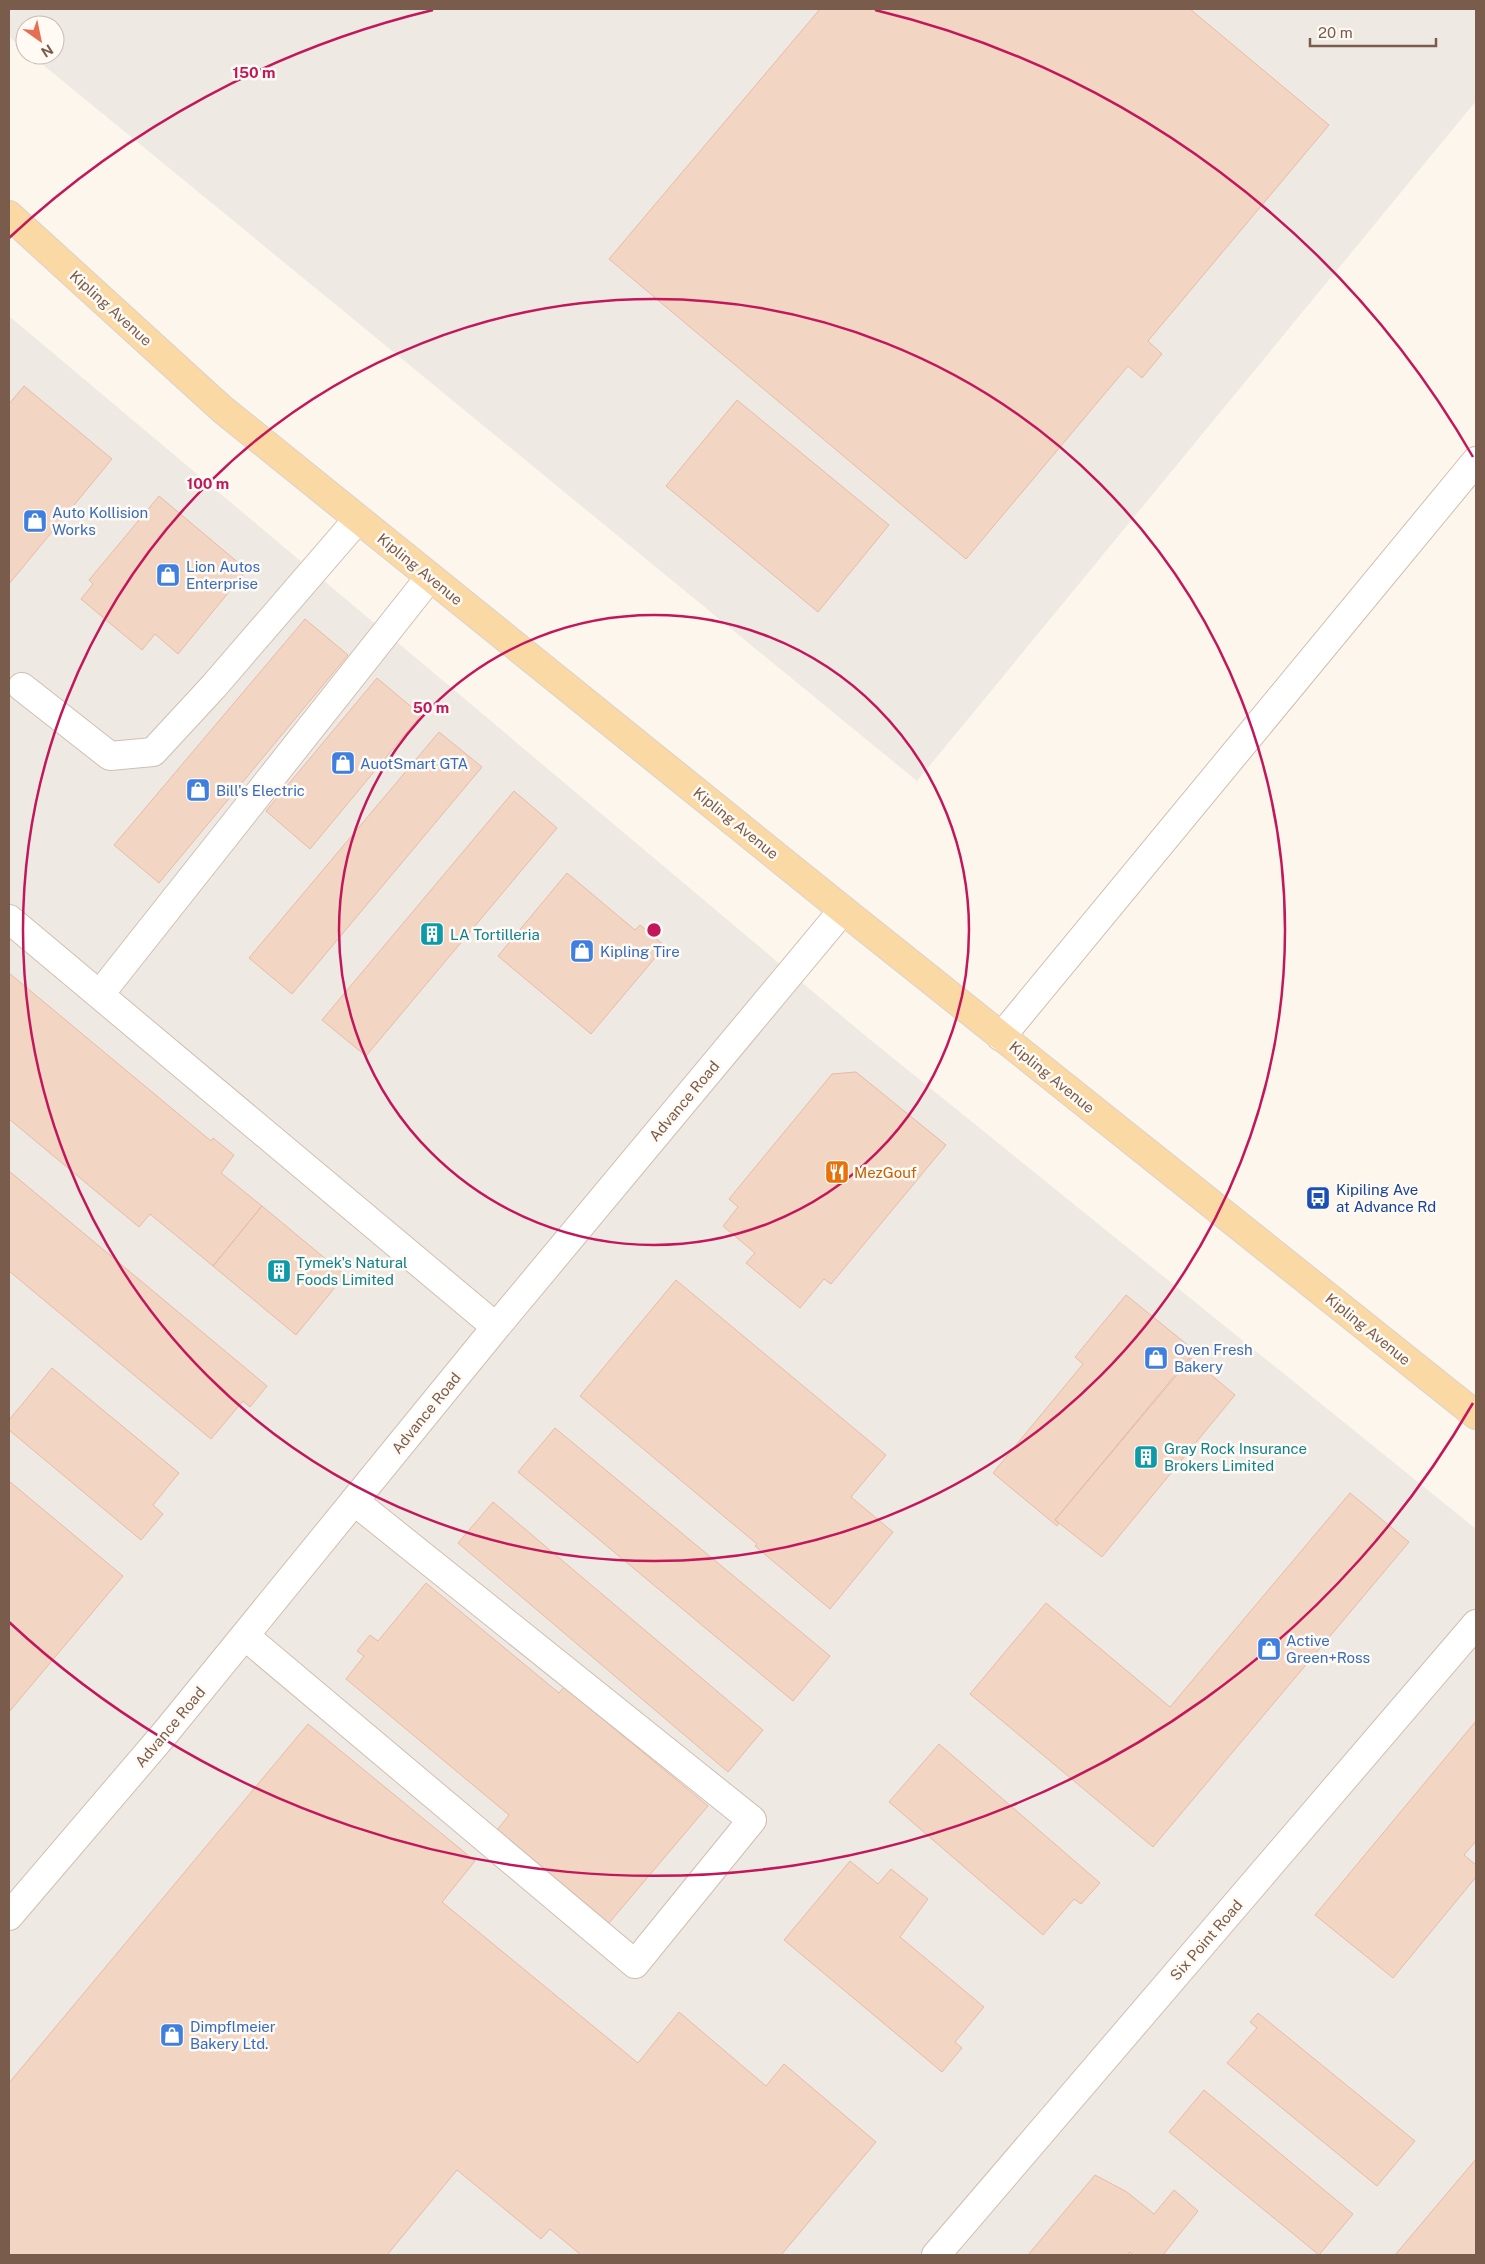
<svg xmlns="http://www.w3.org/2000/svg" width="1485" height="2264" viewBox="0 0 1485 2264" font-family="'Public Sans',sans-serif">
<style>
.industrial{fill:#efe9e4}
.building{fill:#f3d5c3;stroke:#e6bba3}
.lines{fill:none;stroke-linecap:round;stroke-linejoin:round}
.minor-casing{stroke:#d1beb0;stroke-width:30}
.major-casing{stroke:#dad1cd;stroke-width:30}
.minor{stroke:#fff;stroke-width:28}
.major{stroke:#fbd9a5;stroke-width:28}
.ring{fill:none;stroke:#c2185b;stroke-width:2.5}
.labels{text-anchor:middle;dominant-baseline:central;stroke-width:5;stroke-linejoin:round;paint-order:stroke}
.street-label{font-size:15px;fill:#7a5c4d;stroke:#fffaf3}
.shop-label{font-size:15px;fill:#366cbe;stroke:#fffaf3;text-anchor:start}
.culture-label{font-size:15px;fill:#0d838f;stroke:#fffaf3;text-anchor:start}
.food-label{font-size:15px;fill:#c56008;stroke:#fffaf3;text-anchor:start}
.transit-label{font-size:15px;fill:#164399;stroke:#fffaf3;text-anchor:start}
.centre{fill:#c2185b;stroke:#fffaf3;stroke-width:2.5}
.ring-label{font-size:15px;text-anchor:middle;font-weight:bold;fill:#c2185b;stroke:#fffaf3;stroke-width:5;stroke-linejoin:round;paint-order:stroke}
</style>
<rect width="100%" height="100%" fill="#fdf6ec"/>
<path class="industrial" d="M 9,9 L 1476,9 L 1476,101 L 917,781 L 31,55 L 55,55 L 55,25 L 25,25 L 25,50 L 9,37 Z
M 9,316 L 862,1033 L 1476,1529 L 1476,2255 L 9,2255 Z"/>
<path class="building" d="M 820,9 L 1190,9 L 1329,125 L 1148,341 L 1162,354 L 1142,378 L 1128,366 L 966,559 L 609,259 Z
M 24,386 L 112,459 L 9,584 L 9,404 Z
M 737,400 L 889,525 L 818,612 L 666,486 Z
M 159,496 L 247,570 L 178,654 L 155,634 L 142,650 L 81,599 L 93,584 L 89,580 Z
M 305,619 L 348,655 L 159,883 L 114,845 Z
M 377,678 L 421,715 L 310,849 L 266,811 Z
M 439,732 L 482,767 L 292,994 L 249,958 Z
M 514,791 L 557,828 L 366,1056 L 322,1020 Z
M 567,873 L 635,930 L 640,925 L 665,946 L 591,1034 L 498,956 Z
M 9,973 L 211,1141 L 213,1138 L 234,1155 L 221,1173 L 262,1206 L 213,1266 L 150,1214 L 139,1227 L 9,1119 Z
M 856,1072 L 946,1145 L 831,1284 L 824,1279 L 800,1308 L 746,1263 L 755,1253 L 723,1226 L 738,1207 L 729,1199 L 832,1074 Z
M 9,1171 L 267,1386 L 250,1407 L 243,1401 L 211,1439 L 9,1271 Z
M 262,1206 L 345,1275 L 296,1335 L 213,1266 Z
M 676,1280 L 886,1455 L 851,1497 L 893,1532 L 830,1609 L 755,1546 L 757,1544 L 580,1396 Z
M 1126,1295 L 1195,1351 L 1055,1520 L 1059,1523 L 1057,1526 L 993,1473 L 1083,1364 L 1075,1357 Z
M 1191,1358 L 1235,1395 L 1102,1557 L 1055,1520 Z
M 52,1368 L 179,1473 L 153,1505 L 163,1514 L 141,1540 L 9,1430 L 9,1420 Z
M 555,1428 L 830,1656 L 793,1701 L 518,1472 Z
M 9,1481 L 123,1576 L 9,1712 Z
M 1350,1493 L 1409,1542 L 1153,1847 L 970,1694 L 1046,1603 L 1170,1707 Z
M 493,1502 L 763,1730 L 728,1772 L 458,1543 Z
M 426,1583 L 559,1693 L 564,1687 L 708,1806 L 609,1923 L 497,1830 L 509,1815 L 346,1679 L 364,1656 L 357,1651 L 370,1635 L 378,1641 Z
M 1476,1721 L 1476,1841 L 1464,1855 L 1476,1865 L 1476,1877 L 1393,1978 L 1315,1915 Z
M 308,1724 L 475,1861 L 442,1902 L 638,2063 L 679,2012 L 766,2086 L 784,2064 L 876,2142 L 781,2255 L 581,2255 L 550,2229 L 541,2239 L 457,2170 L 387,2255 L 9,2255 L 9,2083 Z
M 939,1744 L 1100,1883 L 1081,1904 L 1074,1899 L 1043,1935 L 889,1802 Z
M 850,1861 L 878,1884 L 891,1869 L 928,1899 L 900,1937 L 984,2007 L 955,2042 L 962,2048 L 942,2072 L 784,1940 Z
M 1258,2013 L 1415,2141 L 1377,2186 L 1227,2063 L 1257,2028 L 1250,2022 Z
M 1204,2090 L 1353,2214 L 1319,2255 L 1169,2132 Z
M 1476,2159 L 1476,2255 L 1395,2255 Z
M 1095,2175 L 1127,2192 L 1154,2214 L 1174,2190 L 1198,2211 L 1163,2255 L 1133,2255 L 1130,2252 L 1127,2255 L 1028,2255 Z"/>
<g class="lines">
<defs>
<path id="minor" d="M 22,687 L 110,756 L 153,752 L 214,686 L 358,519
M 9,919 L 496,1327
M 100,994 L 430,577
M 1001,1037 L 1476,461
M 245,1636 L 635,1964 L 752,1820 L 354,1501
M 9,1916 L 166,1732 L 496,1327 L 843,910
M 936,2255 L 1476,1624"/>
<path id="major" d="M 9,215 L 222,409 L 843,910 L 1476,1415"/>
</defs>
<use href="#minor" class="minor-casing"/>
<use href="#major" class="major-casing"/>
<use href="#minor" class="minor"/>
<use href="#major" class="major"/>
</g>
<g class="ring">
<circle cx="654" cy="930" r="315"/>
<circle cx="654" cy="930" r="631"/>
<path d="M1473 1403A946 946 0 0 1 9 1622M9 238A946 946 0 0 1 433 10M875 10A946 946 0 0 1 1473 457"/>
</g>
<defs>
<symbol id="shop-square" viewBox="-11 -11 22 22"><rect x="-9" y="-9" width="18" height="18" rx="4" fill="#3f7fe0" stroke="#fffaf3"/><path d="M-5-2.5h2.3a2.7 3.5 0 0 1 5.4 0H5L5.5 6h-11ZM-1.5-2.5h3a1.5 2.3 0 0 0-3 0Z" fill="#fff"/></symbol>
<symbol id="building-square" viewBox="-11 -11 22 22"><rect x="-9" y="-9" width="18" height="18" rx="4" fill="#0f9aa8" stroke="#fffaf3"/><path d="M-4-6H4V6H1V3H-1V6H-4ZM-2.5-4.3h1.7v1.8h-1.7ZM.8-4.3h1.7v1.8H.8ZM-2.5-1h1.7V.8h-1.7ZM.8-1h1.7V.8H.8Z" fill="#fff"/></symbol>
<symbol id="restaurant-square" viewBox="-11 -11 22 22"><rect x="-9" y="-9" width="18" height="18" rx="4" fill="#e8710a" stroke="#fffaf3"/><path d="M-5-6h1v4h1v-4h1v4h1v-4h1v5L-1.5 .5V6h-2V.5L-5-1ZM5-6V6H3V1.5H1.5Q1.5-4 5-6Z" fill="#fff"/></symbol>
<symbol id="bus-square" viewBox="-11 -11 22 22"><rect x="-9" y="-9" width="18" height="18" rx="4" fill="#1a4fb4" stroke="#fffaf3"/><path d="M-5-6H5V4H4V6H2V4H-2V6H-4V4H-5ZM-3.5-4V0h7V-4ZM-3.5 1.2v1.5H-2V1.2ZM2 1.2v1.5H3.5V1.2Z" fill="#fff"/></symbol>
</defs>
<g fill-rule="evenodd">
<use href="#shop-square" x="21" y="507" width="28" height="28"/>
<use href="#shop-square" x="154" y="561" width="28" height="28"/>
<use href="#shop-square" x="329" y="749" width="28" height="28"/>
<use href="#shop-square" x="184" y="776" width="28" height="28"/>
<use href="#building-square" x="418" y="920" width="28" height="28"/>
<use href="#shop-square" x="568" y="937" width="28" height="28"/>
<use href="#restaurant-square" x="823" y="1158" width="28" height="28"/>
<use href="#bus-square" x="1304" y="1184" width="28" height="28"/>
<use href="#building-square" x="265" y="1257" width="28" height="28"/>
<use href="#shop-square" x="1142" y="1344" width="28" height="28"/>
<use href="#building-square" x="1132" y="1443" width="28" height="28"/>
<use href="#shop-square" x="1255" y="1635" width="28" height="28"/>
<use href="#shop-square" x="158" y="2021" width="28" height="28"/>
</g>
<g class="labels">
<g class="street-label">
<text transform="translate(111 308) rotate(42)">Kipling Avenue</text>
<text transform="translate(420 569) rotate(39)">Kipling Avenue</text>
<text transform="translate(736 823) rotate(39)">Kipling Avenue</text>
<text transform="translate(1052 1077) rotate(39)">Kipling Avenue</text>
<text transform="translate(684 1101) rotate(-50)">Advance Road</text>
<text transform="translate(1368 1329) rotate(39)">Kipling Avenue</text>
<text transform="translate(426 1413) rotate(-51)">Advance Road</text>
<text transform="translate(170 1727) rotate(-50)">Advance Road</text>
<text transform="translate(1206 1940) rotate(-49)">Six Point Road</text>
</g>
<g class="shop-label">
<text x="52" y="512">Auto Kollision<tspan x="52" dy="17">Works</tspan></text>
<text x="186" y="566">Lion Autos<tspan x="186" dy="17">Enterprise</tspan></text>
<text x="360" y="763">AuotSmart GTA</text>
<text x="216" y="790">Bill's Electric</text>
<text x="600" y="951">Kipling Tire</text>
<text x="1174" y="1349">Oven Fresh<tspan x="1174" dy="17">Bakery</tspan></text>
<text x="1286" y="1640">Active<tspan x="1286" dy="17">Green+Ross</tspan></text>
<text x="190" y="2026">Dimpflmeier<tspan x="190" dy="17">Bakery Ltd.</tspan></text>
</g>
<g class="culture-label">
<text x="450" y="934">LA Tortilleria</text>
<text x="296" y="1262">Tymek's Natural<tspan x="296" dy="17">Foods Limited</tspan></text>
<text x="1164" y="1448">Gray Rock Insurance<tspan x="1164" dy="17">Brokers Limited</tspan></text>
</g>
<g class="food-label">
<text x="854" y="1172">MezGouf</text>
</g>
<g class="transit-label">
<text x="1336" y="1189">Kipiling Ave<tspan x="1336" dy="17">at Advance Rd</tspan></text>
</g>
</g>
<circle cx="654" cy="930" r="8" class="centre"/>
<g class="ring-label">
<text x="254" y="78">150 m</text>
<text x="208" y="489">100 m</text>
<text x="431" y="713">50 m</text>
</g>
<rect width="1485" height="2264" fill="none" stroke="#7a5c4d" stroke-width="20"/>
<g transform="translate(40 40) rotate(147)"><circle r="24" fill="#fffaf3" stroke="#cabbb1"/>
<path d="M0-4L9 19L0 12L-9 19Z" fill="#e76f51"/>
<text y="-8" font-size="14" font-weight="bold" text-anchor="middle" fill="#7a5c4d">N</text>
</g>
<path d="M1310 38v8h126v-8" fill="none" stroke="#7a5c4d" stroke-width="2.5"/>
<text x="1318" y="38" font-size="15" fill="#7a5c4d" stroke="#fffaf3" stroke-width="4" paint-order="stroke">20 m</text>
</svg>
